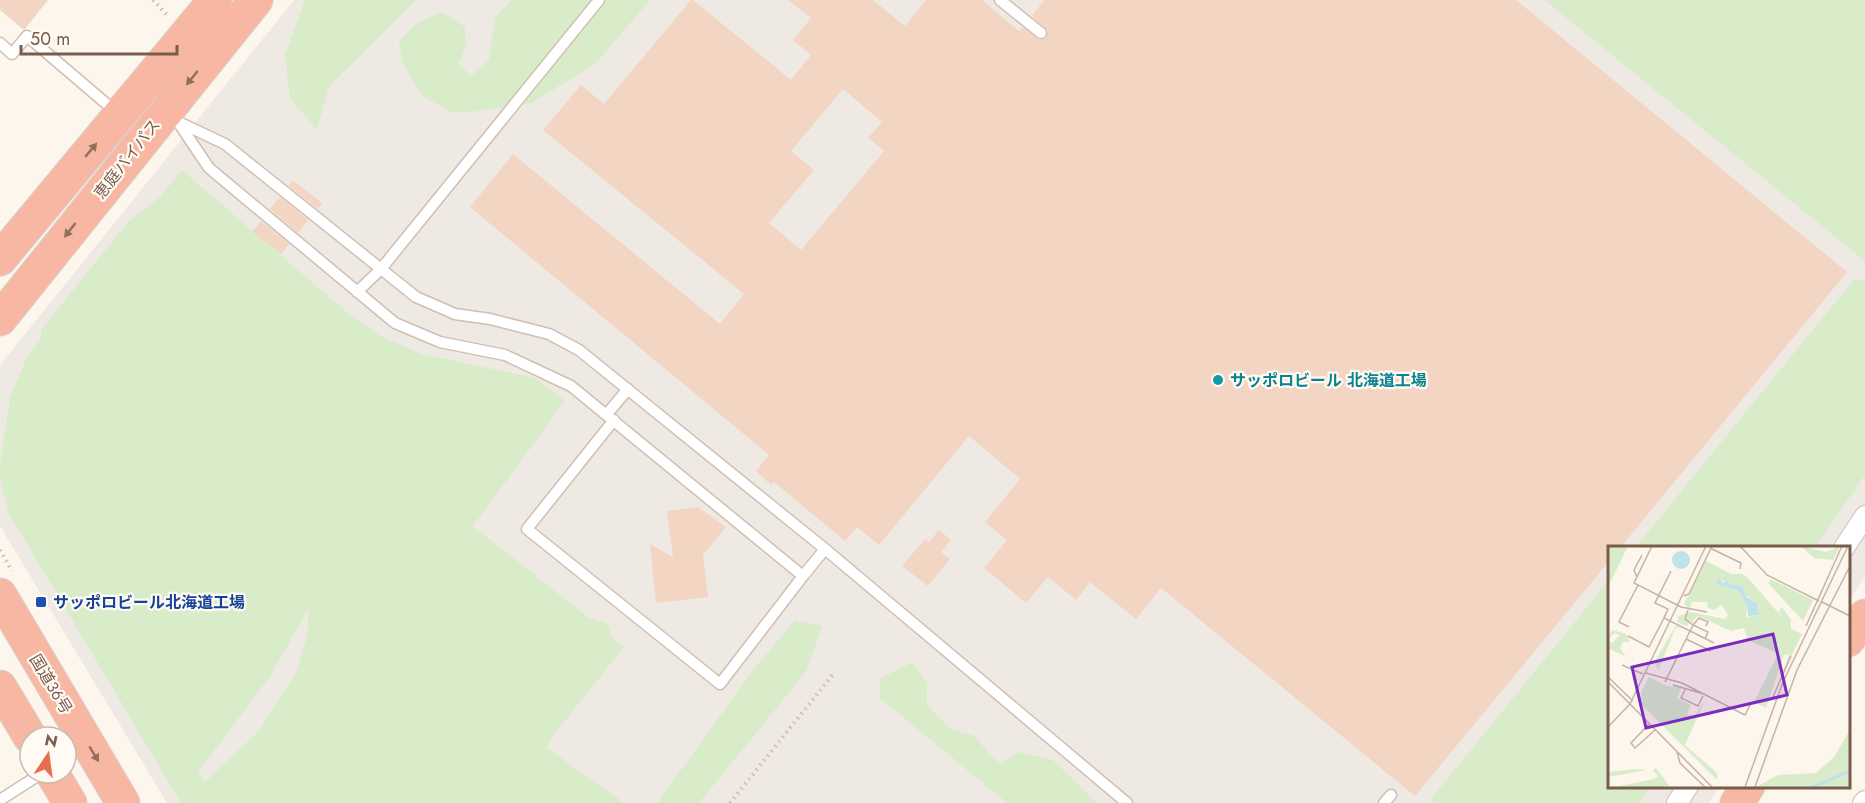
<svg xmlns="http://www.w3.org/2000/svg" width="1865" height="803" viewBox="0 0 1865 803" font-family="Jost,'Noto Sans JP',sans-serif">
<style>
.industrial{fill:#efe9e4}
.green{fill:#d8ecc9;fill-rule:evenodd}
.building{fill:#f3d5c3;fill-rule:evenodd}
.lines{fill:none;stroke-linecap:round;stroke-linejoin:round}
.lane-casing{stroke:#d1beb0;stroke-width:13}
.street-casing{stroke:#d1beb0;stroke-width:22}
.highway-casing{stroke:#dad1cd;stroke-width:35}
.path{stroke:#d9b8a5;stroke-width:4;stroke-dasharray:1.5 4.5;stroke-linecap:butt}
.lane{stroke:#fff;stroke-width:10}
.street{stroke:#fff;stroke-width:20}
.highway{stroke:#f7b7a3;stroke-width:33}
.oneway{fill:#936e5e}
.culture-dot{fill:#0f9aa8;stroke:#fffaf3;stroke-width:2}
.transit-dot{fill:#1a4fb4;stroke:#fffaf3;stroke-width:2}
.labels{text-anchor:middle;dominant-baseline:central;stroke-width:4.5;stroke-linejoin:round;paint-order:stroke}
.street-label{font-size:16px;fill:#7a5c4d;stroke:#fffaf3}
.culture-label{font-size:16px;font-weight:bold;fill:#0d838f;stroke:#fffaf3;text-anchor:start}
.transit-label{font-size:16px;font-weight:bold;fill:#164399;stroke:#fffaf3;text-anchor:start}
.inset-river{fill:none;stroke:#bfe3e8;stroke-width:3}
.inset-road{fill:none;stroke:#c5b3a7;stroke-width:1.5}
.view{fill:#7b2cbf;fill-opacity:0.15;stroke:#7b2cbf;stroke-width:3}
.inset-edge{fill:none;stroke:#7a5c4d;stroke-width:3}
</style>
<rect width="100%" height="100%" fill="#fdf6ec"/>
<path class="industrial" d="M 294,0 L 1865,0 L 1865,577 L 1849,600 L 1848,548 L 1610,548 L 1610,786 L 1719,787 L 1709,803 L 167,803 L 0,526 L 0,365 Z"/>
<path class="green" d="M 305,0 L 416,0 L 329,86 L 317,129 L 290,99 L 285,55 Z
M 512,0 L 650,0 L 596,63 L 532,103 L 471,112 L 451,112 L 421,95 L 402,62 L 399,41 L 419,22 L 442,12 L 465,27 L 466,44 L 459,64 L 471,76 L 489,60 L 495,18 Z
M 1544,0 L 1865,0 L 1865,261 L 1547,2 Z
M 182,170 L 343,309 L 380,336 L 422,354 L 535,378 L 565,401 L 473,526 L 589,618 L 608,624 L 612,637 L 624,647 L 552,737 L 547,748 L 624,803 L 181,803 L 8,512 L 0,478 L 0,464 L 10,398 L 27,357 L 41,339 L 41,330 L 128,222 L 160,197 ZM 309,607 L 307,636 L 296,673 L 259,731 L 205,782 L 198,772 L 271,675 Z
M 1855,278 L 1865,282 L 1865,475 L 1815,548 L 1635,548 Z
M 1610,579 L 1610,786 L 1651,787 L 1640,803 L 1433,803 L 1430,800 Z
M 795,620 L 822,626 L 806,672 L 699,803 L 657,803 L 754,669 Z
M 912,662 L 927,683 L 927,704 L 950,729 L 975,736 L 990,755 L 1000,763 L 1020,752 L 1053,760 L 1097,803 L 1007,803 L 880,698 L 880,679 Z"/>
<path class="building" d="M 0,0 L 48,0 L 24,30 L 0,10 Z
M 691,0 L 693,0 L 791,80 L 811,55 L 793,40 L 811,18 L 788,0 L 873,0 L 905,26 L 926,0 L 982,0 L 1019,31 L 1022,27 L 1040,40 L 1046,38 L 1048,31 L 1032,16 L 1044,0 L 1516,0 L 1847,272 L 1620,548 L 1610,548 L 1610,560 L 1415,796 L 1161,588 L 1136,619 L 1090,582 L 1076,600 L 1048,577 L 1026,603 L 984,568 L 1007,540 L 985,522 L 1020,479 L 969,436 L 879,545 L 857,527 L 845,541 L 774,482 L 771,485 L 756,471 L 769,455 L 470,207 L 513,154 L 720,324 L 744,294 L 543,130 L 581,85 L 604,104 ZM 843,89 L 882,122 L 868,138 L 884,151 L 801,250 L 769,223 L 814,170 L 791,151 Z
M 293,180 L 322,203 L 318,209 L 289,186 Z
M 280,197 L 308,220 L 298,233 L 270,209 Z
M 261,221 L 289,244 L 281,254 L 252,232 Z
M 698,507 L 726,527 L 703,555 L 708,597 L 656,603 L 650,544 L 673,557 L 667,511 Z
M 939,530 L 951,540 L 941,552 L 950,559 L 928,586 L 902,566 L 925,539 L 929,542 Z"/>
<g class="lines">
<defs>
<path id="lane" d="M 1000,0 L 1041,33
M 0,43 L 12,54 L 27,36 L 116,112
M 168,117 L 225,144 L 416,297 L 455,314 L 490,319 L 549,334 L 579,350 L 825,549 L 1127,803
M 180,125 L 209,168 L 395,323 L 440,342 L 505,355 L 571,386 L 803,576 L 825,549
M 357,292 L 381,269 L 599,0
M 607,414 L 628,389
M 614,420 L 527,529 L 720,684 L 803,576
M 0,800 L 42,773
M 1384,803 L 1391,795"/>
<path id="street" d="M 1844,548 L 1865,516
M 1677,803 L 1688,786
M 1863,803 L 1865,801"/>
<path id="highway" d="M 0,259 L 215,0
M 0,319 L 256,0
M 0,595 L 123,803
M 1848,640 L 1865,616
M 0,687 L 30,737
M 52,773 L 70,803
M 1737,803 L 1748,786"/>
</defs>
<use href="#lane" class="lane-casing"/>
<use href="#street" class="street-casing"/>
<use href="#highway" class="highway-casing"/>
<path class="path" d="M 153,0 L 169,17
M 0,550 L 12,571
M 730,803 L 834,673"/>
<use href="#lane" class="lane"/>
<use href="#street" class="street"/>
<use href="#highway" class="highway"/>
</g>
<defs><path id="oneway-solid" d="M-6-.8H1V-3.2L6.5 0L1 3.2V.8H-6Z" transform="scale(1.5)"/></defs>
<g class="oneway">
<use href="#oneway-solid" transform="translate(192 78) rotate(129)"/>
<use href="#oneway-solid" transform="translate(91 150) rotate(-50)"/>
<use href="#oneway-solid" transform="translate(70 230) rotate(128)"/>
<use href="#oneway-solid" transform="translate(94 754) rotate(59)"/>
</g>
<circle class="culture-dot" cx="1218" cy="380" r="6"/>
<rect class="transit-dot" x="35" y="596" width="12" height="12" rx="3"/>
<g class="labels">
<g class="street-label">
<text transform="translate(127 159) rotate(-52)">恵庭バイパス</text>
<text transform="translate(51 684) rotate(59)">国道36号</text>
</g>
<g class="culture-label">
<text x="1230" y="380">サッポロビール 北海道工場</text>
</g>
<g class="transit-label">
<text x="53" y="602">サッポロビール北海道工場</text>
</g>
</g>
<g transform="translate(1608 546)">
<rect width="242" height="242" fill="#fdf6ec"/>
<path d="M 0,0 L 20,0 L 0,41 ZM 193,0 L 218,6 L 232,0 L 225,14 L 206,12 ZM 98,15 L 123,28 L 134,28 L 140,32 L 175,72 L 171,65 L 174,61 L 183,74 L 183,83 L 194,88 L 174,129 L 181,108 L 176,109 L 158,162 L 146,156 L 169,110 L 173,109 L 140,94 L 136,82 L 123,85 L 90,70 L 79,80 L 69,76 L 70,70 L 83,66 L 117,73 L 120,69 L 114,59 L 106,64 L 100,62 L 99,56 L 84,56 L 82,63 L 76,58 ZM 119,34 L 121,38 L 135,40 L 138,50 L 149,57 L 151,69 L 138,71 L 139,59 L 131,45 L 108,37 ZM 163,33 L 205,54 L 195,75 L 160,37 ZM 68,79 L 76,84 L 68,81 L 50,125 L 47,115 ZM 4,84 L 18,88 L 22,96 L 15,96 L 12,102 L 18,111 L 0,102 L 0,95 L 4,97 L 12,89 L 7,87 L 1,92 ZM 41,131 L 59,140 L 74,141 L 69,152 L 83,159 L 79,168 L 86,171 L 97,154 L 77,199 L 109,227 L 109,234 L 34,159 L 33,145 ZM 241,185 L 241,241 L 148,241 L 170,229 L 208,227 L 226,211 ZM 48,222 L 62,241 L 6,241 L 46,233 L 50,230 L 45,224 ZM 28,223 L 39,224 L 0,231 L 0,226 Z" fill="#d8ecc9" fill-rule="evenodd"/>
<path d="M64 14a9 9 0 1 1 18 0a9 9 0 1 1-18 0ZM 118,32 L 121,38 L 135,40 L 138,51 L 149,57 L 151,69 L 140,70 L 139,59 L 130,44 L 108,38 L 110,33 L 116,37 Z" fill="#bfe3e8"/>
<path class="inset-river" d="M 205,241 L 242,225"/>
<path class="inset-road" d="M 44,0 L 26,37 L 73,61 L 99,66M 98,0 L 22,158 L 104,241M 132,0 L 159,29 L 211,55M 102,2 L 133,17 L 132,23M 63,25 L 47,57 L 60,63 L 56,72 L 106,97M 29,31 L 26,24 L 34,9M 76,50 L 81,48 L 104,0M 214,56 L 242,70M 198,80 L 234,0M 21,81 L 11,76 L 30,39M 20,90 L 41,101 L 56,72M 78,93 L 103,105M 97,93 L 100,86 L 85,79 L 91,72 L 100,76 L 98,80M 14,119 L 35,128M 38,127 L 74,137 L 137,169 L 143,157M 0,131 L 25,155M 0,136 L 22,158M 57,136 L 85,79 L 77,73 L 80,64M 65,139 L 96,148M 78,142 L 73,152 L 90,160 L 95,150M 164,153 L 183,110M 41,178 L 23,197 L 27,202 L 47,184M 0,181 L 22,158M 69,206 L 72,217 L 97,241M 137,241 L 175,136 L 240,0M 147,241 L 189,124 L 242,20"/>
<path class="view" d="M 165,88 L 179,149 L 38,182 L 24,121 Z"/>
<rect width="242" height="242" class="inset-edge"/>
</g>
<g transform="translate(48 755) rotate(13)"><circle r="28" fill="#fffaf3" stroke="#cabbb1" stroke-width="1.5"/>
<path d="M0-4.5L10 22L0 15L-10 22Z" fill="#e76f51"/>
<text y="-9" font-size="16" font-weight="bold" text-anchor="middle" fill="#7a5c4d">N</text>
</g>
<path d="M21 45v9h156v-9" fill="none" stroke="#7a5c4d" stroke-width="3"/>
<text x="30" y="45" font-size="18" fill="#7a5c4d" stroke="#fffaf3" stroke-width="4.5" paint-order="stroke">50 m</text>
</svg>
